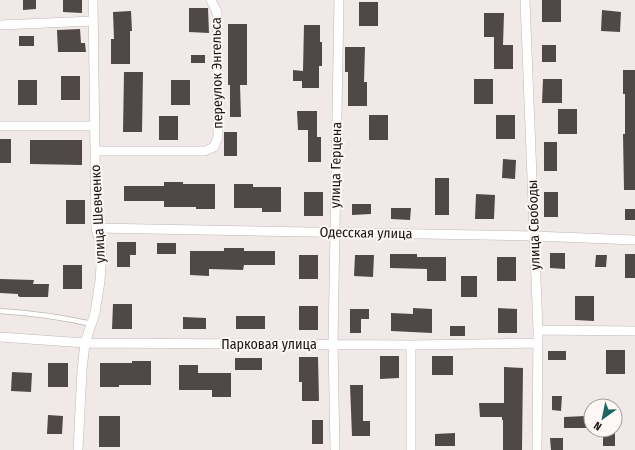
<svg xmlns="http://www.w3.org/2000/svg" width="635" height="450" viewBox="0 0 635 450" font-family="'Fira Sans Condensed',sans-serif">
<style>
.building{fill:#4e4847}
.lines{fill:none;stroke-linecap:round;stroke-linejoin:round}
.lane-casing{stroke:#bfb7b6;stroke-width:6}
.street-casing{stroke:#bfb7b6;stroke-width:10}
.lane{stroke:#fff;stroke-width:4.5}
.street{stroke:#fff;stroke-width:9}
.labels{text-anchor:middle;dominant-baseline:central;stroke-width:4;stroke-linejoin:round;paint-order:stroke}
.street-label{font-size:14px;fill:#181515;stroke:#fff7f6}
</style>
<rect width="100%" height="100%" fill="#f1e9e8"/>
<path class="building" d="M 23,0 L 36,0 L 36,9 L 23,10 Z
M 63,0 L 82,0 L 82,13 L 63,12 Z
M 542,0 L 561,0 L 561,22 L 542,22 Z
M 359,2 L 378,2 L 378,26 L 359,26 Z
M 189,8 L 208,8 L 209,33 L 189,32 Z
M 602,10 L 621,12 L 620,32 L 601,31 Z
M 131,11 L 132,31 L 130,31 L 130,64 L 111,64 L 111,39 L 114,39 L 113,12 Z
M 484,13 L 504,13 L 503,45 L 513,45 L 513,69 L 494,69 L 494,37 L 484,37 Z
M 228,24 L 247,24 L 247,85 L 240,85 L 241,117 L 230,117 L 230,85 L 228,85 Z
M 304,25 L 320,25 L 320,42 L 322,42 L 322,66 L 319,66 L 319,88 L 302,88 L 302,81 L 293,81 L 293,70 L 303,71 Z
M 80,29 L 81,43 L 85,43 L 86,52 L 58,52 L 57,30 Z
M 19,36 L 34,36 L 34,46 L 19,46 Z
M 542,45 L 556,45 L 556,62 L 542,62 Z
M 345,47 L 365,47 L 364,82 L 367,82 L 367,106 L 348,106 L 348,72 L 345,72 Z
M 191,55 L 205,55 L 205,63 L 191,63 Z
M 623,70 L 635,70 L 635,190 L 624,190 L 623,134 L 625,134 L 625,94 L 623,94 Z
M 124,72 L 143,72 L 142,132 L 123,132 Z
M 61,76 L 80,76 L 80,100 L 61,100 Z
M 474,79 L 493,79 L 493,104 L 474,104 Z
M 543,79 L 562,79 L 562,103 L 542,103 Z
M 18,80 L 37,80 L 37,105 L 18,105 Z
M 171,80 L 190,80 L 190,105 L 171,105 Z
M 558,109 L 577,109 L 577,134 L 558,134 Z
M 297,111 L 317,111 L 317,137 L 321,137 L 321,162 L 308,162 L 308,130 L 298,130 Z
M 369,115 L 388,115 L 388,140 L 369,140 Z
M 496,115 L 515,115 L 515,139 L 496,139 Z
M 159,116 L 178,116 L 178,140 L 159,140 Z
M 224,132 L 237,132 L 237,156 L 224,156 Z
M 0,139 L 11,139 L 11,163 L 0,163 Z
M 30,140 L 82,140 L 82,165 L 30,164 Z
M 544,142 L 557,142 L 557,171 L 544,171 Z
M 503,159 L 516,160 L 515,179 L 502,178 Z
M 435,178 L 449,178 L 449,215 L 435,215 Z
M 164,182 L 183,182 L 183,184 L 215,184 L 215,209 L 196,209 L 196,207 L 164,207 L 164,201 L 124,201 L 124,186 L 164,186 Z
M 234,184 L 253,184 L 253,187 L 281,187 L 281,212 L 262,212 L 262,208 L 234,208 Z
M 304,192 L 323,192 L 323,216 L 304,216 Z
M 544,192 L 558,192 L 558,217 L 544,217 Z
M 476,194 L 495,195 L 494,219 L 475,219 Z
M 66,200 L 85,200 L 85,224 L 66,224 Z
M 352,204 L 371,204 L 371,214 L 352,215 Z
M 391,208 L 411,208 L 410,220 L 391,219 Z
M 625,209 L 635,209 L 635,220 L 625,220 Z
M 117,242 L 136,242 L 136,255 L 130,255 L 130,267 L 117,267 Z
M 157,243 L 176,243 L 176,254 L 157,254 Z
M 224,248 L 244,248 L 244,251 L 275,251 L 275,265 L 244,265 L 243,270 L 209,269 L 209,276 L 190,275 L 190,251 L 224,251 Z
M 550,253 L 565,253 L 565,269 L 550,268 Z
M 390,254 L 417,254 L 417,257 L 446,257 L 446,281 L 427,281 L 427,269 L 390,268 Z
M 625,254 L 635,254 L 635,278 L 625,278 Z
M 299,255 L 318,255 L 318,279 L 299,279 Z
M 355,255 L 374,255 L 373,277 L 354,276 Z
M 596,255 L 607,255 L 606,267 L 595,267 Z
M 497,257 L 516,257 L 516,281 L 497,281 Z
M 63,265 L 82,265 L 82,289 L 63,289 Z
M 461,276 L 477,276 L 477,297 L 461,297 Z
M 0,279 L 34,280 L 33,284 L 49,284 L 48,297 L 20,297 L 18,296 L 18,294 L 0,293 Z
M 575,296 L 594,296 L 594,321 L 575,320 Z
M 113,304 L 132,304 L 132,329 L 112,329 Z
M 299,306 L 318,306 L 318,330 L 299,330 Z
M 413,308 L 432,309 L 432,333 L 391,331 L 391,313 L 413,314 Z
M 498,308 L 517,309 L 517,333 L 498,333 Z
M 350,309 L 369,309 L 369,319 L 361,319 L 361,333 L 350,333 Z
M 236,316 L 265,316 L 265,329 L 236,329 Z
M 183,317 L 206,318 L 206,329 L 183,329 Z
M 450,326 L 465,326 L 465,336 L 450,336 Z
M 606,350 L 625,350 L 625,374 L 606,374 Z
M 548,351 L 566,351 L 566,360 L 548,360 Z
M 380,356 L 399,356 L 399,378 L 380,379 Z
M 432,356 L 453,356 L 453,375 L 432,375 Z
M 299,357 L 318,357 L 319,401 L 302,401 L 302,382 L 299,382 Z
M 235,358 L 262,358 L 262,370 L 235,370 Z
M 132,361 L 151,361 L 151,385 L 119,385 L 119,387 L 100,387 L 100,363 L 132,363 Z
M 48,363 L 68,363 L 68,387 L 48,387 Z
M 179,365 L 198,365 L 198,373 L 231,373 L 231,397 L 212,397 L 212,390 L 179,390 Z
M 504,367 L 523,368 L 522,450 L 503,450 L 503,420 L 502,420 L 502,417 L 480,417 L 479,403 L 504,403 Z
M 12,372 L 32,373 L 31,392 L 11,391 Z
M 350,385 L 363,385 L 363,421 L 370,421 L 370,436 L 352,436 Z
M 552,396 L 562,396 L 561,411 L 552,410 Z
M 48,415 L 63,416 L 62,434 L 47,434 Z
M 99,416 L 120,416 L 120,447 L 99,447 Z
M 586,416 L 586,428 L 564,428 L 564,417 Z
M 312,420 L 323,420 L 323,444 L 312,444 Z
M 603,430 L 615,430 L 615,446 L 603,446 Z
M 455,433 L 455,446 L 435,446 L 435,434 Z
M 550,438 L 563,438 L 563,450 L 551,450 Z"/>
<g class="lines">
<defs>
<path id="lane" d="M 0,311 C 31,313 61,317 92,324"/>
<path id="street" d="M 525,0 L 538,330 L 537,450
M 0,25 L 93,21
M 0,126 L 95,126
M 95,151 L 205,151 L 214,147 L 218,137 L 217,12 L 211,0
M 96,228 L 534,236 L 635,240
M 538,330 L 635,331
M 0,337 L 85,343 L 411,345 L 538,343
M 411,345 L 411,450
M 78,450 L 82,370 L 85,343 L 95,313 L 100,281 L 102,250 L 96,228 L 93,0
M 335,450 L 333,344 L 339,0"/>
</defs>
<use href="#lane" class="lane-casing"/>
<use href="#street" class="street-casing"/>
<use href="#lane" class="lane"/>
<use href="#street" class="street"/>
</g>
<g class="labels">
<g class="street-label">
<text transform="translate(217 73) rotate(-91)">переулок Энгельса</text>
<text transform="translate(336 165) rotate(-89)">улица Герцена</text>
<text transform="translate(98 214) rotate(-93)">улица Шевченко</text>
<text transform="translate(534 225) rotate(-92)">улица Свободы</text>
<text transform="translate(366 233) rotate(1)">Одесская улица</text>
<text x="269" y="344">Парковая улица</text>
</g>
</g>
<g transform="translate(603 418) rotate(213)"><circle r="19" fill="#fff7f6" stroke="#a39d9c"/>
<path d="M0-3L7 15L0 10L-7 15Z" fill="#1c6761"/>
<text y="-6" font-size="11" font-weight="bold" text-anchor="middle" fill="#181515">N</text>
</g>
</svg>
